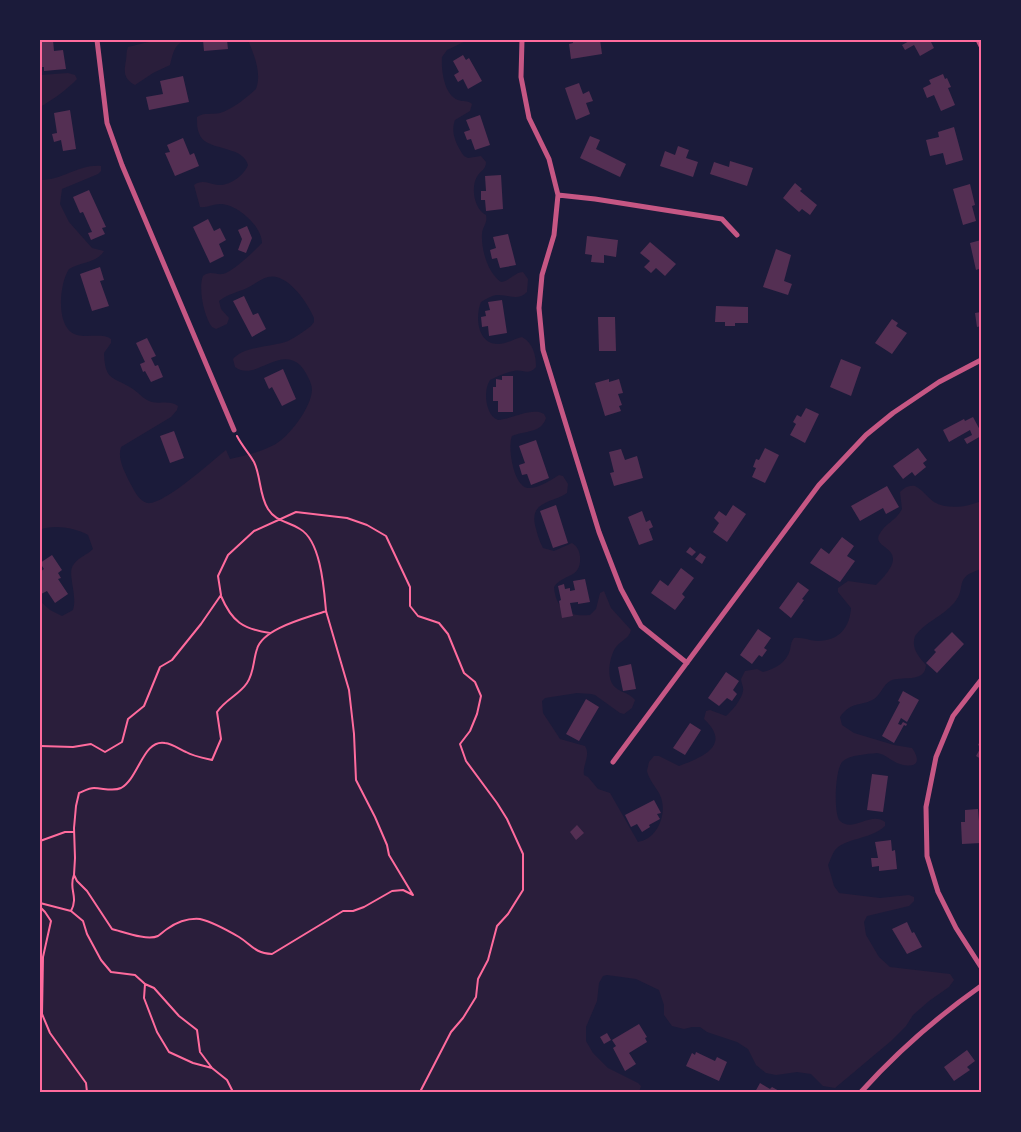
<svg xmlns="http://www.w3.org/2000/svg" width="1021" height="1132" viewBox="0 0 1021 1132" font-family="Barlow,sans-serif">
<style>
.green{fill:#2a1e3b}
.building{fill:#542f53}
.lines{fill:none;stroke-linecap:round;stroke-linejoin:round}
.path{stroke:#ff6b9d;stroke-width:2}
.minor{stroke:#c65784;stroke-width:5}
.neatline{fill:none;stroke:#ff6b9d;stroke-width:2}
</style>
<rect width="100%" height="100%" fill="#1b1b3a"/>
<path class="green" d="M 157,40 L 187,40 C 174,43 173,54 170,65 L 153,73 L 135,85 C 123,79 124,71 126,60 C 127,55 126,52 128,47 Z
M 248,40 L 468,40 L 447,50 L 442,57 C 441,70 444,95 458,100 C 463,102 468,100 472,104 L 470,111 L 455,120 C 450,133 457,146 464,156 L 468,158 L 481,156 L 486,162 C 486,169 482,170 478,175 C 470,186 474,209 486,215 C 488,223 482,227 482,234 C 481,250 488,273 501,282 C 510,281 515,272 523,272 L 528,279 L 527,292 C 517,302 509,294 496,295 C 491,296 486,299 481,302 C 475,316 477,344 498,344 C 506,344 514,339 522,337 C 533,343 536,355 536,367 C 529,376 522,369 514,371 C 506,372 497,377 490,380 C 483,390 485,415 498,420 C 512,419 532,407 544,414 L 546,418 C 541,434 525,430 512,436 C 507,447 514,489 529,488 C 539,488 551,480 559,475 L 563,476 L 568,484 L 567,493 C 552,503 530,501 535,525 C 537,533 539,541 543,548 L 554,551 L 572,543 C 577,546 579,550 580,556 C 582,579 564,573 554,587 C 556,610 569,617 590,615 L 596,609 L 600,593 L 604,591 L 611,608 L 631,630 C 629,639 621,640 616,647 C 610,655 606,676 613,685 C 619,693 629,692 635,700 L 632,708 L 624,714 L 620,713 L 595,695 L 591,694 L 577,693 L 545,698 L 542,701 L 543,713 L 560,739 L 585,746 C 591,756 582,765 584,775 L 588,777 L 598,789 L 610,793 L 638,842 C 658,839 668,813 660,795 C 656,787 649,780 647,771 L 649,762 L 654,756 L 659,756 L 679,766 C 703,757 732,745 704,719 L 706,711 L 710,710 L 726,716 C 732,711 742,699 743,691 C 744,687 741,683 741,679 L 745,671 L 757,669 L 763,672 C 775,669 787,662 790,650 C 791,645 791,642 794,638 C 803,637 810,641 818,641 C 839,641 850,627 851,608 L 838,592 L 838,588 L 848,581 L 876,585 C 916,546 872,551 879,535 C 884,524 897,520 902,509 L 900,492 C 905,487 909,485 915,486 C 923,490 927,497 934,502 C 947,510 968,507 981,501 L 981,569 C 952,578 968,587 954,603 C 943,616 925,622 915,636 C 911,648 918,656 926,665 C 925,684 901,675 890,681 C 883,685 881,694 874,699 C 861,707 852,700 840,717 L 842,725 L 854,733 L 894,745 L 912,748 C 922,762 916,769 900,764 C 892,762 886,754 877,753 C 867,754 850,755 843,761 C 835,767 833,814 840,821 C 853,833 871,811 885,822 L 885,826 C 872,839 845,838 835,850 C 832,854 830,861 828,865 L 834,886 L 839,893 L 880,898 L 909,895 L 914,897 L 914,901 L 909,906 L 867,916 L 864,922 L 866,935 L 879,957 L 890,967 L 950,974 L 954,980 L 949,987 L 929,1001 L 913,1015 L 906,1026 L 891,1041 L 835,1088 L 823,1086 L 811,1074 L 797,1072 L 776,1075 L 766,1073 L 756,1065 L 748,1049 L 737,1042 L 707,1032 L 700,1027 L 692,1027 L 684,1029 L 672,1026 L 664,1015 L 664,1005 L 659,990 L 636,979 L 607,975 L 603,976 L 599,983 L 597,1001 L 586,1027 L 586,1041 L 593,1053 L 608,1068 L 638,1083 L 641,1086 L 639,1092 L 40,1092 L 40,601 L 50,610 L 62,616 L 73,610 C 78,595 66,572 74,564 C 79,557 87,555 93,549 L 88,535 C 76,528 53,524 40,530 L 40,180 C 61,181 79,164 101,166 L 101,171 L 98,174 L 62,189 L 60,204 L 69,222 L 92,248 L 104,251 C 97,263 80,262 69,269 C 59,284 55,329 77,335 C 87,338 103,333 111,339 L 111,343 L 104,353 C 105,382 113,376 133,389 C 140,394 144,400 152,402 C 161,404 171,400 178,406 L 177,410 L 171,417 L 121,447 C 117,459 125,472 130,483 C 134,490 139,501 147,503 C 163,506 212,461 226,450 L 230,459 C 245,456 260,452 274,445 C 289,437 312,407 312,389 C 312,383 305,370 300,365 C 278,346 255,382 235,367 L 233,359 C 243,346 273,347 288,341 C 296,337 304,331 311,326 L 314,322 L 314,318 C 308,303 287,272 268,277 C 260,279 254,285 247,288 C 238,292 228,294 219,301 L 221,309 L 229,318 L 227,324 L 216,329 L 212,327 C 204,317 198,288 203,276 C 210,270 215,275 223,274 C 234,271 253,252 262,243 C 262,226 237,204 220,204 C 213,204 207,208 200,207 L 194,185 C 202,179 209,184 218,185 C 229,186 244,176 248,165 C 243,144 204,152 199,133 C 197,129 197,122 197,117 C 204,112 212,115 220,113 C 233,109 246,98 256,89 C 262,73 254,55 248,40 Z
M 68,73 L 75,75 L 77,79 C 69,88 51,101 40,107 L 40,75 Z"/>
<path class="building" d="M 40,40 L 53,40 L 54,51 L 63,50 L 66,69 L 44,71 L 44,67 L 40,67 Z
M 203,40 L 227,40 L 228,49 L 204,51 Z
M 573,40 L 600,40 L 602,54 L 571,59 L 569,44 L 573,43 Z
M 911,40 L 930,40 L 934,48 L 920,56 L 914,45 L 905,50 L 902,45 Z
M 463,55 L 466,60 L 469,58 L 482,81 L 468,89 L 463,79 L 458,82 L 454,75 L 459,72 L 453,61 Z
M 943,74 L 945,79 L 947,78 L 951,87 L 948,88 L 955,105 L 941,111 L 934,95 L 927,98 L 923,88 L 931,84 L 929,80 Z
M 183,76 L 189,102 L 149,110 L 146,97 L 163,94 L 160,81 Z
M 579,83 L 583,94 L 589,91 L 593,101 L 586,103 L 590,114 L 576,120 L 565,88 Z
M 70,110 L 76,149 L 63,151 L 61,140 L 54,142 L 52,134 L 57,133 L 54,113 Z
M 480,115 L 490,145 L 475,150 L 471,139 L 467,140 L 464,132 L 470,130 L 466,120 Z
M 954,127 L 963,160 L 946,165 L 943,153 L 930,156 L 926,140 L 939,137 L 938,132 Z
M 590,136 L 600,140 L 596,149 L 626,164 L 620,177 L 580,158 Z
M 183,138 L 190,155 L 194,153 L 199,166 L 175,176 L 165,153 L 170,152 L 167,145 Z
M 678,146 L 689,150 L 686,158 L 698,162 L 693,177 L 660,166 L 665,151 L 675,155 Z
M 730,161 L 753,168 L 747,186 L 710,174 L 714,162 L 729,167 Z
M 501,175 L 503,209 L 486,211 L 485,200 L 481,200 L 481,191 L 486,191 L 485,176 Z
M 795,183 L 802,189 L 800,191 L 817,205 L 810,215 L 802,209 L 799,212 L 783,198 Z
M 970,184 L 975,205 L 972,206 L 976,221 L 963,225 L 953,189 Z
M 89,190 L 106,227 L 102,228 L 105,234 L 91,240 L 88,233 L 92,232 L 83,212 L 80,213 L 73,197 Z
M 208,219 L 214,231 L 220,228 L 226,240 L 219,244 L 224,256 L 210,263 L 193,227 Z
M 247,226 L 252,238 L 246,253 L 238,250 L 242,239 L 238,230 Z
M 508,234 L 516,265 L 500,268 L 497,258 L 492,259 L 490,250 L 496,248 L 493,237 Z
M 587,236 L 618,240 L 616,257 L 604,255 L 604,263 L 591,262 L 592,255 L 585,254 Z
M 981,240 L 981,268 L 976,270 L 970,243 Z
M 650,242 L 676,264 L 665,276 L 656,268 L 651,273 L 644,267 L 650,261 L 640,253 Z
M 776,249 L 791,255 L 784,281 L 792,284 L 788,295 L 763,287 Z
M 100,267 L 104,280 L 100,281 L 109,306 L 92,311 L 80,274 Z
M 244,296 L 253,315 L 258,313 L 266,329 L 252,337 L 233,301 Z
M 502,300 L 507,333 L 489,336 L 488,326 L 482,327 L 481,317 L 486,316 L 485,311 L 490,310 L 488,302 Z
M 716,306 L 748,307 L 748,323 L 735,323 L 735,326 L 725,326 L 725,322 L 715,322 Z
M 981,312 L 981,326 L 977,327 L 975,313 Z
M 598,317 L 615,317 L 616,351 L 599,351 Z
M 892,319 L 898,323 L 896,326 L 907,333 L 892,354 L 875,343 Z
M 147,338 L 156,356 L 151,358 L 155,366 L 158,365 L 163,377 L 151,382 L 145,371 L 143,372 L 140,364 L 145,362 L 136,343 Z
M 841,359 L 861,367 L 851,396 L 830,387 Z
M 283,369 L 296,399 L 282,406 L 272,387 L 269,389 L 264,378 Z
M 502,376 L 513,376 L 513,412 L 498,412 L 498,401 L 493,401 L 493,387 L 496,387 L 496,379 L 502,380 Z
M 609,379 L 609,382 L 619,379 L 623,393 L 618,394 L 622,405 L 619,406 L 621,411 L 605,416 L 595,383 Z
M 806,408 L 819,414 L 805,443 L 790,435 L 796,424 L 793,422 L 797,415 L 801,417 Z
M 973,417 L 981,432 L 981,436 L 967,444 L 964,439 L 972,435 L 970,430 L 949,442 L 943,430 L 964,419 L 965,421 Z
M 174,431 L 184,458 L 170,463 L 160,436 Z
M 536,440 L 549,478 L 531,485 L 527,474 L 522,475 L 519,465 L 525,463 L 519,446 Z
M 765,448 L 779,455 L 765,483 L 752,477 L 756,468 L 753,467 L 756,459 L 759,460 Z
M 918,448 L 927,460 L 923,463 L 926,467 L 915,476 L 912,472 L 903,479 L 893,466 Z
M 621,449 L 625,460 L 637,456 L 643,478 L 614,486 L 610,473 L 614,472 L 609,452 Z
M 887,486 L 899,507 L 886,514 L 883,508 L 860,521 L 851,506 Z
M 556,505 L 568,543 L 553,548 L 540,511 Z
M 733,505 L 746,514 L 727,542 L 713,532 L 719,523 L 714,518 L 719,511 L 726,516 Z
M 642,511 L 646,522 L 650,520 L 653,527 L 649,529 L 653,540 L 639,545 L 628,517 Z
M 842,537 L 854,546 L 847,556 L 855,561 L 840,582 L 810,563 L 821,548 L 829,554 Z
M 690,547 L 696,552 L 692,556 L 686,552 Z
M 700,553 L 706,557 L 702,564 L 695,559 Z
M 52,555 L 62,570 L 58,573 L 61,578 L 58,579 L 68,594 L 55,603 L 47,591 L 41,594 L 40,592 L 40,572 L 44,569 L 40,563 Z
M 681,568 L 694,578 L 682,594 L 685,597 L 675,610 L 651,593 L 660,580 L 668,586 Z
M 585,579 L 590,602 L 578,604 L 578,602 L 570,603 L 573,616 L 562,618 L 559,601 L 561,600 L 558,586 L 564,584 L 565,589 L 570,588 L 570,591 L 575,590 L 573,581 Z
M 798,582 L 809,590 L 802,599 L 804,600 L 791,618 L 779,608 Z
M 758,629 L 771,638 L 764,648 L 767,650 L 762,657 L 759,655 L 752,664 L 740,655 Z
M 952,632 L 964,644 L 937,673 L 926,663 L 936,652 L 934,650 Z
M 631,664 L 636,689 L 623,691 L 618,667 Z
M 726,672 L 739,681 L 733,690 L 737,694 L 732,701 L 727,698 L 719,706 L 708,698 Z
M 903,691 L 919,700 L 907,722 L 901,718 L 898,724 L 901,725 L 903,722 L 907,724 L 906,726 L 904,725 L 894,743 L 882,736 L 900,702 L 898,701 Z
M 586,699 L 599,707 L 579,741 L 566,734 Z
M 690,723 L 701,730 L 685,755 L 673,748 Z
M 981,739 L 981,759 L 976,756 L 981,747 L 978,745 Z
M 872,774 L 888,776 L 883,812 L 867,810 Z
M 654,800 L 661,813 L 657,814 L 660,819 L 649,825 L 650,827 L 642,832 L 637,824 L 631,827 L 625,815 Z
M 978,809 L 979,821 L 981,821 L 981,843 L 962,844 L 961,822 L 965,822 L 965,810 Z
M 577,825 L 584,833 L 576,840 L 570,832 Z
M 891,840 L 892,851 L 895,850 L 897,869 L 879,871 L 879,866 L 872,867 L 871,858 L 878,858 L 875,842 Z
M 907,922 L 912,933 L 914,932 L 922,947 L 907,954 L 892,929 Z
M 639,1024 L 647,1037 L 645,1038 L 647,1042 L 629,1053 L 636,1064 L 625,1071 L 613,1048 L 616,1046 L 612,1040 Z
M 607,1033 L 611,1040 L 604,1044 L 600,1037 Z
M 967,1050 L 975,1061 L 967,1067 L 970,1070 L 954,1081 L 944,1067 Z
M 696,1052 L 715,1061 L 717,1057 L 727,1062 L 719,1081 L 686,1066 L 692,1053 L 695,1055 Z
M 760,1083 L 770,1089 L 772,1087 L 781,1092 L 755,1092 Z"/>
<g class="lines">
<path class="path" d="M 237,436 C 242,446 249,453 254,462 C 261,476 259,495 268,509 C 276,522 288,521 300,529 C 321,541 324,589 326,611
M 221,596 C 232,622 243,629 270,633
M 326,611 L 349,690 L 354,734 L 356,780 L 375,817 L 387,845 L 389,855 L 413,895 L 403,890 L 392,891 L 364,907 L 353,911 L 343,911 L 272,954 C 254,953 252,945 239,937 C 227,930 213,922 200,919 C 188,918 177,922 167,929 C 164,931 161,934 158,936 C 147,941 124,932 112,929 L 87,891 L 77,881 L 74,875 L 75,858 L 74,828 L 76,806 L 79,793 C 84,791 89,788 94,788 C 103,788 113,792 121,788 C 139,778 143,739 165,743 C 173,744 179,749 186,752 C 193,756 203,758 212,760 L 221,739 L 217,712 C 226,699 239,695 247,683 C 254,673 253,661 257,649 C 263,628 307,618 326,611 Z
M 40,746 L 73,747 L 91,744 L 105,752 L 122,742 L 128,719 L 144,706 L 160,667 L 172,660 L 201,624 L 221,595 L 218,576 L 228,555 L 254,531 L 296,512 L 347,518 L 367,525 L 386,536 L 410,587 L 410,606 L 418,616 L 439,623 L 448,634 L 464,673 L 475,682 L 481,696 L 477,714 L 470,731 L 460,744 L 466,761 L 497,803 L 507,819 L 523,854 L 523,890 L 508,914 L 497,926 L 488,960 L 478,979 L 476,997 L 463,1018 L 451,1032 L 420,1092
M 40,841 L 65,832 L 74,832
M 40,903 L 71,911 L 83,921 L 87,934 L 101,960 L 111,972 L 135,975 L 145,984 L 144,998 L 157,1032 L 169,1052 L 193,1063 L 212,1068 L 227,1080 L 233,1092
M 40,907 L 45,912 L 51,921 L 43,957 L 42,1014 L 50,1033 L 86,1083 L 87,1092
M 71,911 C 79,896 68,889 74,875
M 145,984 L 154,988 L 179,1016 L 197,1030 L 200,1052 L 212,1068"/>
<path class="minor" d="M 97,40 L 107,123 L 122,165 L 234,430
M 522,40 L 521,77 L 529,118 L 549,159 L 558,195 L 554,235 L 542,275 L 539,308 L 543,350 L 599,532 L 621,589 L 641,626 L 687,663
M 978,40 L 981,46
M 558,195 L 595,199 L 722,219 L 737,235
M 981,680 L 953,716 L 936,757 L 926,807 L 927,856 L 938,892 L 956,928 L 981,967
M 613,762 L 819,485 L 866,435 L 893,413 L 939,382 L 981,360
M 861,1092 C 897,1052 937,1017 981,986"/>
</g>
<rect width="1021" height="1132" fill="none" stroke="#1b1b3a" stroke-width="82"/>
<rect x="41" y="41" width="939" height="1050" class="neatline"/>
</svg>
